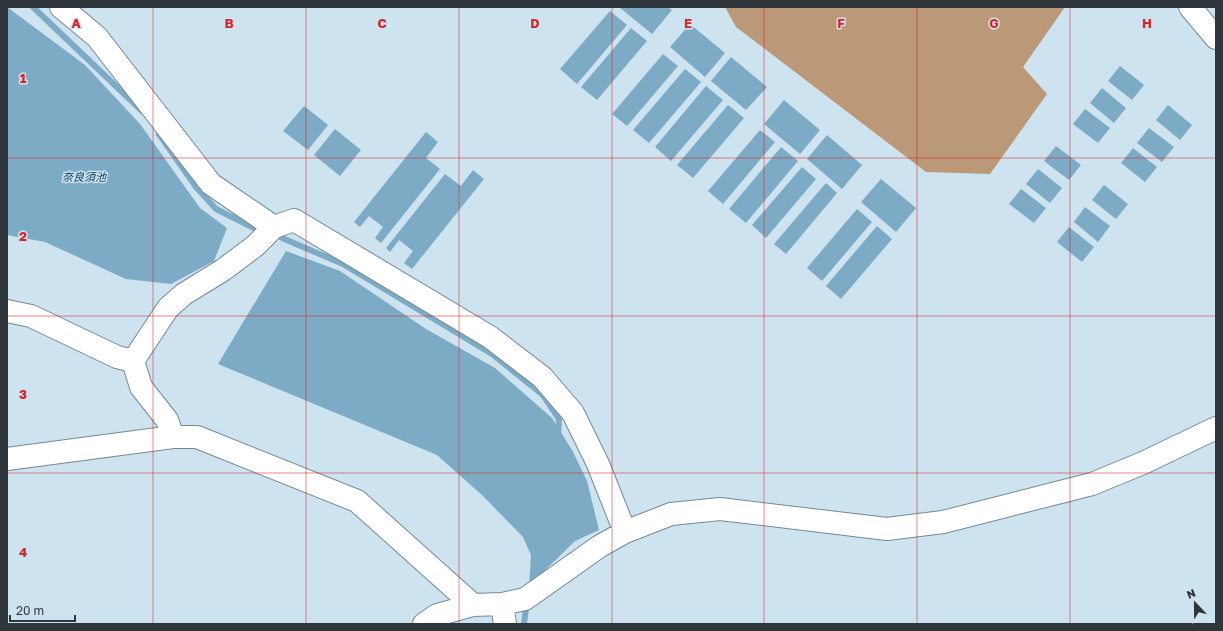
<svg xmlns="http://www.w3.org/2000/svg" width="1223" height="631" viewBox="0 0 1223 631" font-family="'Golos Text','Noto Sans JP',sans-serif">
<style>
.forest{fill:#bb9878}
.water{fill:#7daac4}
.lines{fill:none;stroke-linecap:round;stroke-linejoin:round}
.stream{stroke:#7daac4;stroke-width:6}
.minor-casing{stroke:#758893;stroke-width:24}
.minor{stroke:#fff;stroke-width:22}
.grid{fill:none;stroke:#d62828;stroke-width:1;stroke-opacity:0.55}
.labels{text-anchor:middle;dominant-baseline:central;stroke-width:3;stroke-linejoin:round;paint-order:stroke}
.water-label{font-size:11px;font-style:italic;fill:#003c57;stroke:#cee3f0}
.grid-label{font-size:13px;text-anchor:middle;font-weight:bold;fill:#d62828;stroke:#cee3f0;stroke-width:3;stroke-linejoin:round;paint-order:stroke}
</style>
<rect width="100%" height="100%" fill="#cee3f0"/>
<path class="forest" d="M 725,7 L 1065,7 L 1023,67 L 1047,94 L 990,174 L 926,172 L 736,27 Z"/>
<path class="water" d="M 7,7 L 85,65 L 140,124 L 200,208 L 227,228 L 214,261 L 171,284 L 126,279 L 45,242 L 7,235 Z
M 619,7 L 668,7 L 672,10 L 652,34 Z
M 610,11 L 627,25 L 577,84 L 560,69 Z
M 690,24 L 725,53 L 705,77 L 670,47 Z
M 631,28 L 647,41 L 597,100 L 581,87 Z
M 663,54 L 678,66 L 627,126 L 612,114 Z
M 731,57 L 767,87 L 746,110 L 711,81 Z
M 1120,66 L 1144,85 L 1132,100 L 1108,81 Z
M 685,69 L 701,82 L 649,143 L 633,130 Z
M 706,86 L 723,100 L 671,161 L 655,147 Z
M 1102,88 L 1126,108 L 1114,123 L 1090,103 Z
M 784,100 L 820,130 L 800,154 L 764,124 Z
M 728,105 L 744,118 L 693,178 L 677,165 Z
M 1168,105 L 1192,125 L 1180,140 L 1156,120 Z
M 304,106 L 328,125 L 308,150 L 283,131 Z
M 1085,109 L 1110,128 L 1098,143 L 1073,124 Z
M 1149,128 L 1174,147 L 1162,162 L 1137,143 Z
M 335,129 L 361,150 L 340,176 L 314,155 Z
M 760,130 L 775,142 L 723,204 L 708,191 Z
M 426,132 L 438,142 L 426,158 L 440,169 L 381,243 L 375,238 L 383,227 L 369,216 L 360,227 L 354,222 Z
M 827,135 L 862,165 L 842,189 L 807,159 Z
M 1056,146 L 1081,165 L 1069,180 L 1044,161 Z
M 781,147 L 798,161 L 746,223 L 729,209 Z
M 1133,148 L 1157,167 L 1145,182 L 1121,163 Z
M 802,167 L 816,179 L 766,238 L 752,225 Z
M 1038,169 L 1062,188 L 1050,203 L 1026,184 Z
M 473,170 L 484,179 L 412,269 L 404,263 L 413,251 L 399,240 L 390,252 L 386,248 L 445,174 L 461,186 Z
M 881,179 L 916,208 L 896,232 L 861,202 Z
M 826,183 L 837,193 L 786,254 L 774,244 Z
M 1104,185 L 1128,204 L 1116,219 L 1092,200 Z
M 1021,189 L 1046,208 L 1034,223 L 1009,204 Z
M 1085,207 L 1110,226 L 1098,242 L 1074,222 Z
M 857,209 L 872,222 L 822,281 L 807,268 Z
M 877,226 L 892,239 L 841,299 L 826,286 Z
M 1069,227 L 1094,247 L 1082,262 L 1057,242 Z
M 286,251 L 340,271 L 426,329 L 495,368 L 552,418 L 572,450 L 587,481 L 599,530 L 575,541 L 529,586 L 531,555 L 523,537 L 483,496 L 437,455 L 218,364 Z"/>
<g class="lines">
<path class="stream" d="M 33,7 L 142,111
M 159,134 L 196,187 L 216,209 L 254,228
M 282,238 L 343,264 L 492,354 L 543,395 L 559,419 L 558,437
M 524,624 L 526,608"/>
<defs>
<path id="minor" d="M 61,7 L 97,37 L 211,184 L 274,227
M 1190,7 L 1216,38
M 7,311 L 31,316 L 117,357 L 133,361
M 173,437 L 167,420 L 141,387 L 133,361 L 168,308 L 184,294 L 223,270 L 255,246 L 274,227 L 294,220 L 490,337 L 542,377 L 573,413 L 598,464 L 625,532 L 671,514 L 720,509 L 887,529 L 943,522 L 1092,484 L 1143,463 L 1216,428
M 7,459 L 173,437 L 197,437 L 357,501 L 473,605
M 502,604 L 505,624
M 424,624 L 437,615 L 473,605 L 502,604 L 525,599 L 600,546 L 625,532"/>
</defs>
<use href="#minor" class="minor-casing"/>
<use href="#minor" class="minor"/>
</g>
<path class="grid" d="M 153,7 L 153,624M 306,7 L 306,624M 459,7 L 459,624M 612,7 L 612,624M 764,7 L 764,624M 917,7 L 917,624M 1070,7 L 1070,624M 7,158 L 1216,158M 7,316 L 1216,316M 7,473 L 1216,473"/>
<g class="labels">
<g class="water-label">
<text x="84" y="176">奈良須池</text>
</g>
</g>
<g class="grid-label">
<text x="76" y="28">A</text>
<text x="229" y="28">B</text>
<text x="382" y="28">C</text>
<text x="535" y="28">D</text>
<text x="688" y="28">E</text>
<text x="841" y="28">F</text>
<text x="994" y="28">G</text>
<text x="1147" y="28">H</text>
<text x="23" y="83">1</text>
<text x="23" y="241">2</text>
<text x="23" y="399">3</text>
<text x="23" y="557">4</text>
</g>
<rect width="1223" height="631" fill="none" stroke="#2e363b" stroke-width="16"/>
<g transform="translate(1195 603) rotate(338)" stroke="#cee3f0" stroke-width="3" paint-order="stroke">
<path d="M0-3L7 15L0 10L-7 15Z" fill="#2e363b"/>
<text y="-6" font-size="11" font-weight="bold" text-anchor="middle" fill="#2e363b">N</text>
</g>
<path d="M10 615v6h65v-6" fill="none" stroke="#2e363b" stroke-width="2"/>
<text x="16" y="615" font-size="12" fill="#2e363b" stroke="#cee3f0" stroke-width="3" paint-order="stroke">20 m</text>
</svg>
